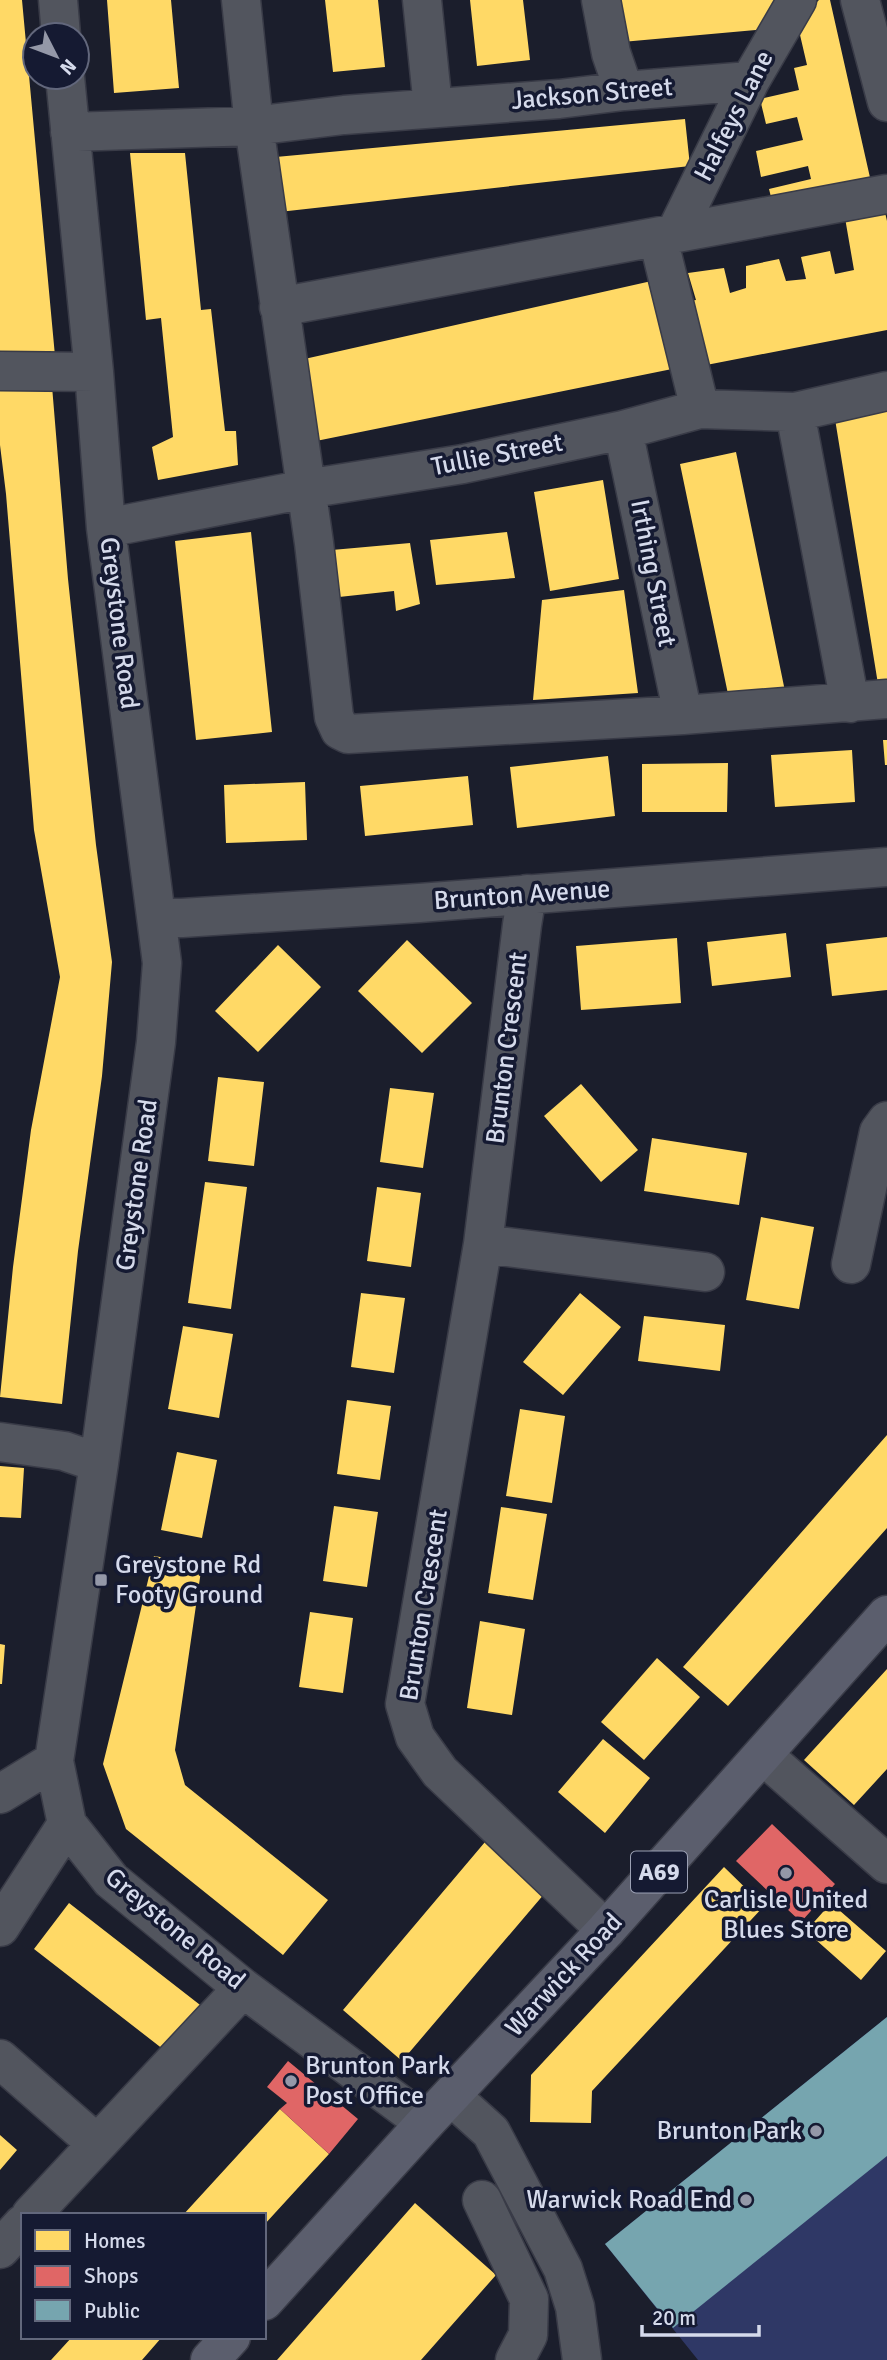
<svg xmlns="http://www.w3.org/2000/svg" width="887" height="2360" viewBox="0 0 887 2360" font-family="Signika,sans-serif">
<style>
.green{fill:#2f3866}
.homes{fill:#ffd966}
.shops{fill:#e06666}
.public{fill:#76a5af}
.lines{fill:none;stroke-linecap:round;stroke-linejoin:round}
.minor-casing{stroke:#393b47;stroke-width:41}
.major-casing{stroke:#393b47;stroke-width:41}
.minor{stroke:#52555e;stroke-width:38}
.major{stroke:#5b5e6d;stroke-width:38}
.poi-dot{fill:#9498a8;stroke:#151a32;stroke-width:2.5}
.labels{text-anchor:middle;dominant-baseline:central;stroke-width:7;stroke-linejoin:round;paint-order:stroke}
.shield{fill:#151a32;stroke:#9ba0b4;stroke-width:2}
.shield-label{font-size:24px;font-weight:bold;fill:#d5daeb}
.street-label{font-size:26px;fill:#d5daeb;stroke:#151a32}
.poi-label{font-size:26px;fill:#d5daeb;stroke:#151a32;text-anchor:start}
</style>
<rect width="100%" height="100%" fill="#1b1e2c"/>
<path class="green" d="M 887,2017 L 887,2360 L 698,2360 L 605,2244 Z"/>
<path class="homes" d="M 0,0 L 22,0 L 55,356 L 0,361 Z
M 107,0 L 171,0 L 179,88 L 114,93 Z
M 325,0 L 378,0 L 385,67 L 333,72 Z
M 470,0 L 523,0 L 530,60 L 477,66 Z
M 611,0 L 782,0 L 767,29 L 622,42 Z
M 819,0 L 830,0 L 871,182 L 773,205 L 769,189 L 811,179 L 808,166 L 761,177 L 756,151 L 803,140 L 797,117 L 766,124 L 760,99 L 799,90 L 794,68 L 807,65 L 797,22 Z
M 685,119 L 690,166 L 279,212 L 265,158 Z
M 130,153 L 185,153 L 201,310 L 211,309 L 225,431 L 236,431 L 238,465 L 158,480 L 152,447 L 173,437 L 161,318 L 146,320 Z
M 883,204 L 887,221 L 887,330 L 696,367 L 682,302 L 696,300 L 688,273 L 724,268 L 730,293 L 746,288 L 746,266 L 779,259 L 786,281 L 806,279 L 801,257 L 830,251 L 835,274 L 854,270 L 844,212 Z
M 656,280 L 677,368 L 316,441 L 300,360 Z
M 0,385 L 52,386 L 68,579 L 96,845 L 112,962 L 102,1076 L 78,1251 L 62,1404 L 0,1397 L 13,1267 L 31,1130 L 60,977 L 34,830 L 6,494 L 0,445 Z
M 887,411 L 887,683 L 878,684 L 835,419 Z
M 736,452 L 787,701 L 728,694 L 680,464 Z
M 603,480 L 619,579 L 550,591 L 534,492 Z
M 251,532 L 272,732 L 196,740 L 175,541 Z
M 507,532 L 515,578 L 436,585 L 430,540 Z
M 410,543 L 420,604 L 396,611 L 394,591 L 339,597 L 332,550 Z
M 624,590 L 638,693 L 533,700 L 542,600 Z
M 883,740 L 887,740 L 887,765 L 885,765 Z
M 852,750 L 855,802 L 775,807 L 771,755 Z
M 608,756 L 615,816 L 517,828 L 510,767 Z
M 728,763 L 727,812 L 642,812 L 642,764 Z
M 468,776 L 473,825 L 365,836 L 360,786 Z
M 305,782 L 307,840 L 226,843 L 224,785 Z
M 786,933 L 791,977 L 712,986 L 707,942 Z
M 887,937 L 887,990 L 832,996 L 826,944 Z
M 677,938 L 681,1003 L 581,1010 L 576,946 Z
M 407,940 L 472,1003 L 422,1053 L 358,991 Z
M 278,945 L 321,987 L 258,1052 L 215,1011 Z
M 218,1077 L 264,1082 L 254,1166 L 208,1161 Z
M 581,1084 L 638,1150 L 601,1182 L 544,1116 Z
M 390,1088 L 434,1093 L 423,1168 L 380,1162 Z
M 652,1138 L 747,1153 L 739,1205 L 644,1191 Z
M 205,1182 L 247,1187 L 231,1309 L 188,1303 Z
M 377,1187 L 421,1193 L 411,1267 L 367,1261 Z
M 761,1217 L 814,1227 L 799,1309 L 746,1300 Z
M 361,1293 L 405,1298 L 394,1373 L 351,1367 Z
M 580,1293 L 621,1327 L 563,1395 L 523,1362 Z
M 644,1316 L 725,1325 L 720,1371 L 638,1361 Z
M 183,1326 L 233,1334 L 219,1418 L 168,1409 Z
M 347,1400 L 391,1406 L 380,1480 L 337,1474 Z
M 520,1409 L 565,1416 L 552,1503 L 506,1496 Z
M 887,1435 L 887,1528 L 728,1706 L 683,1667 Z
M 177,1452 L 217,1460 L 202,1538 L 161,1530 Z
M 0,1466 L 24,1468 L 21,1518 L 0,1517 Z
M 334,1506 L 378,1512 L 367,1587 L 323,1581 Z
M 501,1507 L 547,1514 L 533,1600 L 488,1593 Z
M 154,1556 L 202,1564 L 175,1750 L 185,1785 L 328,1900 L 283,1955 L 126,1829 L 103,1764 Z
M 310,1612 L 353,1618 L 343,1693 L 299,1687 Z
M 480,1621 L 525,1629 L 512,1715 L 467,1708 Z
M 0,1644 L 5,1645 L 2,1684 L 0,1684 Z
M 657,1658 L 700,1697 L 644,1760 L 601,1722 Z
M 887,1669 L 887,1769 L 854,1805 L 804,1760 Z
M 603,1739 L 650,1778 L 605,1833 L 558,1792 Z
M 485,1842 L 545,1893 L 402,2061 L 343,2010 Z
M 724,1867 L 764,1906 L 592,2091 L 591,2123 L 530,2122 L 531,2075 Z
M 69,1903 L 204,2008 L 168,2053 L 34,1949 Z
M 831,1903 L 886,1951 L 861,1980 L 806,1931 Z
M 280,2109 L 329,2154 L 264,2225 L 264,2215 L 183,2215 Z
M 0,2135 L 17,2150 L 0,2170 Z
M 415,2203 L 496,2275 L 421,2360 L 277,2360 Z
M 72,2337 L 162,2337 L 142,2360 L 51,2360 Z"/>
<path class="shops" d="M 772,1824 L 835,1884 L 801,1922 L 736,1861 Z
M 288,2061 L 358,2119 L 329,2154 L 280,2109 L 287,2103 L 267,2087 Z"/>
<path class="public" d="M 887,2017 L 887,2156 L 673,2328 L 605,2244 Z"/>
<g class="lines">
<defs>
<path id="minor" d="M 58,0 L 61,35
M 241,0 L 254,126 L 314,543 L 334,717 L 340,730 L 348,734 L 683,715 L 887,699
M 422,0 L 433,107
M 601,0 L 611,53 L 624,91
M 860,0 L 887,102
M 65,77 L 94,372 L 106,528 L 162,963 L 156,1042 L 99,1463 L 54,1761 L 67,1824 L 111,1880 L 243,1988 L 425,2123
M 70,132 L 254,126 L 344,115 L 559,99 L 624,91 L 750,81
M 675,234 L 750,81 L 797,0
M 658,238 L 700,409
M 279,307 L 887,194
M 0,371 L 94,372
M 795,412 L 850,703
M 623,430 L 683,715
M 106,528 L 306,489 L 463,464 L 623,430 L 700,409 L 795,412 L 887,391
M 527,894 L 522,925 L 483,1244 L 405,1704 L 415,1737 L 440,1772 L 606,1930
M 157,917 L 182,918 L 419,903 L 887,867
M 483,1244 L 705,1272
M 851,1264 L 879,1132 L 887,1121
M 0,1442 L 64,1451 L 99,1463
M 763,1755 L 887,1864
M 0,1794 L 54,1761
M 0,1927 L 67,1824
M 0,2059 L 96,2143
M 451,2096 L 491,2132 L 563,2269 L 575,2307 L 582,2360
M 482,2200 L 529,2299 L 528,2335 L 515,2360
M 31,2215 L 243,1988
M 0,2249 L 23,2224"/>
<path id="major" d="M 264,2301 L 425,2123 L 606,1930 L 887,1615
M 210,2360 L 231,2337"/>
</defs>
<use href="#minor" class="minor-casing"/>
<use href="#major" class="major-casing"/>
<use href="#minor" class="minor"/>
<use href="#major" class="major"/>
</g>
<g class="poi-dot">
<rect x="94" y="1573" width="14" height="14" rx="3.5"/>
<circle cx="786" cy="1873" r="7"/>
<circle cx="291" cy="2081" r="7"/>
<circle cx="816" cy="2131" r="7"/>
<circle cx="746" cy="2200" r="7"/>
</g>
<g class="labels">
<rect class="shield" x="631" y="1851.5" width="56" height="41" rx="5"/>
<g class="shield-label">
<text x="659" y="1872">A69</text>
</g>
<g class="street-label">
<text transform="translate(592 94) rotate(-5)">Jackson Street</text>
<text transform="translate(734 116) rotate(-63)">Halfeys Lane</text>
<text transform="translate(497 455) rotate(-11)">Tullie Street</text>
<text transform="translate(653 573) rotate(79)">Irthing Street</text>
<text transform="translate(119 623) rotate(83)">Greystone Road</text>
<text transform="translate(522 895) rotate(-4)">Brunton Avenue</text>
<text transform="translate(507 1048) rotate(-83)">Brunton Crescent</text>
<text transform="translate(137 1185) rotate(-82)">Greystone Road</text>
<text transform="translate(424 1605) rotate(-81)">Brunton Crescent</text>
<text transform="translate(175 1929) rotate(40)">Greystone Road</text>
<text transform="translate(564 1975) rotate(-47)">Warwick Road</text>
</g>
<g class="poi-label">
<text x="115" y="1565">Greystone Rd<tspan x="115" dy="30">Footy Ground</tspan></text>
<text x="786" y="1900" text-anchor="middle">Carlisle United<tspan x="786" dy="30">Blues Store</tspan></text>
<text x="305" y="2066">Brunton Park<tspan x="305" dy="30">Post Office</tspan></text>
<text x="802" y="2131" text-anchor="end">Brunton Park</text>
<text x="732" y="2200" text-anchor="end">Warwick Road End</text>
</g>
</g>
<rect x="21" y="2213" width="245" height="126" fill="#151a32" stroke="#62677c" stroke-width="2"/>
<rect x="35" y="2230" width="35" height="21" fill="#ffd966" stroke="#62677c" stroke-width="2"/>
<text x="84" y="2248" font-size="21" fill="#d5daeb">Homes</text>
<rect x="35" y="2266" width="35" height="21" fill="#e06666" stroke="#62677c" stroke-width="2"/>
<text x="84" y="2283" font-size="21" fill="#d5daeb">Shops</text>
<rect x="35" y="2300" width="35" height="21" fill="#76a5af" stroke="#62677c" stroke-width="2"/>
<text x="84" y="2318" font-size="21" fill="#d5daeb">Public</text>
<g transform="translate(56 56) rotate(132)"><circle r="33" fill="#151a32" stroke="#62677c" stroke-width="2"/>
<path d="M0-5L12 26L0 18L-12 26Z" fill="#9498a8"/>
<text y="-10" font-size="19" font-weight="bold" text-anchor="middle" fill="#d5daeb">N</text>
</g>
<path d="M642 2325v10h117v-10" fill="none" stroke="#d5daeb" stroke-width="3.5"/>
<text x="652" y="2325" font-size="21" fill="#d5daeb" stroke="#151a32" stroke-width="5" paint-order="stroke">20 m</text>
</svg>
